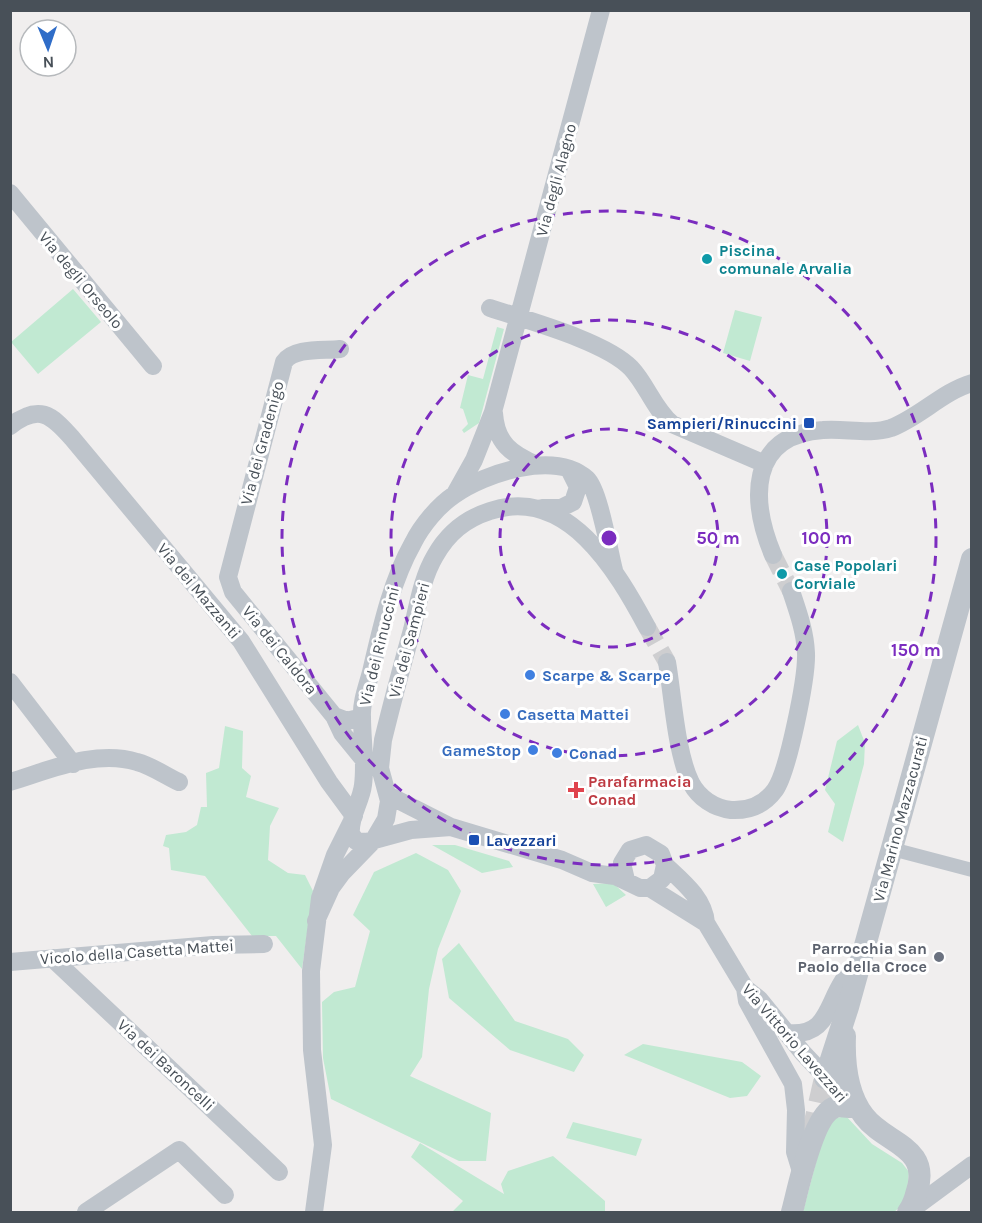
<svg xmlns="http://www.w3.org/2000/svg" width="982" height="1223" viewBox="0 0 982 1223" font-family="Karla,sans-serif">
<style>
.green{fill:#c1e9d2}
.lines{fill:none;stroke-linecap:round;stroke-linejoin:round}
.minor-tunnel{stroke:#ceced0;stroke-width:18;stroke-dasharray:18 9;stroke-linecap:butt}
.tertiary-tunnel{stroke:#ceced0;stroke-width:22;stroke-dasharray:22 11;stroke-linecap:butt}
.pedestrian{stroke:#bec4cb;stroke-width:14}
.minor{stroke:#bec4cb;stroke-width:18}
.tertiary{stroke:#bec4cb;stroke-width:22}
.ring{fill:none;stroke:#7b2cbf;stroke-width:3;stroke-dasharray:10 8}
.culture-dot{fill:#0f9aa8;stroke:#fff;stroke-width:2}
.transit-dot{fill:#1a4fb4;stroke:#fff;stroke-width:2}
.shop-dot{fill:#3f7fe0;stroke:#fff;stroke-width:2}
.health-dot{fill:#e0444e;stroke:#fff;stroke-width:2}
.worship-dot{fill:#6b7280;stroke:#fff;stroke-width:2}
.labels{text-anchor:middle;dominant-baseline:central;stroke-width:6;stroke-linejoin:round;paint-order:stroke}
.street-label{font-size:16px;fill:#485058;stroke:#fff}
.culture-label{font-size:16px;font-weight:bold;fill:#0d838f;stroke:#fff;text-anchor:start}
.transit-label{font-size:16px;font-weight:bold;fill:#164399;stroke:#fff;text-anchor:end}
.shop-label{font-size:16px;font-weight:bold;fill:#366cbe;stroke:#fff;text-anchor:start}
.health-label{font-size:16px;font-weight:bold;fill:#be3a42;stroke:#fff;text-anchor:start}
.worship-label{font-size:16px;font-weight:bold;fill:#5b616d;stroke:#fff;text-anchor:end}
.centre{fill:#7b2cbf;stroke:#fff;stroke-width:3}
.ring-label{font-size:18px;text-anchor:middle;font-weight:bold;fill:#7b2cbf;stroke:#fff;stroke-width:6;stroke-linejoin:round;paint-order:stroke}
</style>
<rect width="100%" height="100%" fill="#f0eeee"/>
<path class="green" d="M 73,289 L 101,322 L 38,374 L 11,342 Z
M 735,310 L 762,317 L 750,361 L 723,353 Z
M 497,327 L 504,329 L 479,423 L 464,433 L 462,430 L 468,424 L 463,409 L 460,408 L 468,375 L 483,379 Z
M 858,725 L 865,743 L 864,764 L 843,842 L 828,832 L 835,804 L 825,790 L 837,741 Z
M 225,726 L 243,731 L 242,768 L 251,776 L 246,797 L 279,808 L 270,826 L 268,860 L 288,873 L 305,875 L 313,891 L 302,969 L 276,936 L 252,936 L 205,876 L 171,870 L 169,848 L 163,846 L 166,835 L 186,832 L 197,825 L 201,807 L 207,807 L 206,773 L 219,768 Z
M 432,845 L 455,845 L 509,861 L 513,867 L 482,873 Z
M 416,853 L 448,870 L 461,891 L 438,949 L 429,989 L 422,1057 L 410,1076 L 491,1113 L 486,1161 L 459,1161 L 331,1099 L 323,1058 L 322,1002 L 334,992 L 355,987 L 370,931 L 353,915 L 374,872 Z
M 613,883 L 626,895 L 606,907 L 593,884 Z
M 459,943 L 515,1021 L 568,1039 L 584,1055 L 574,1072 L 510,1050 L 449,998 L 442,959 Z
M 643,1044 L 742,1062 L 761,1076 L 747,1096 L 730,1098 L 624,1055 Z
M 846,1116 L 872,1144 L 902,1163 L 909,1172 L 906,1202 L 894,1212 L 803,1212 L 827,1120 Z
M 573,1122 L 642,1139 L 636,1156 L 566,1138 Z
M 420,1143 L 504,1194 L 501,1184 L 508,1171 L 553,1156 L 605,1201 L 605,1212 L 452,1212 L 463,1201 L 411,1157 Z"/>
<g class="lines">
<path class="minor-tunnel" d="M 773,555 L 791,591
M 647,627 L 667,662"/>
<path class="tertiary-tunnel" d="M 812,1135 L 825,1078"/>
<path class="pedestrian" d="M 892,849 L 972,870"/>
<path class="minor" d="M 10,193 L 153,366
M 490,308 C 526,320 605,341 631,368 C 647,385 654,409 672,424 L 765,464
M 494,413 C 496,443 511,454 537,465
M 10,426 C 39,404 51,414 72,438 L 241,641 L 329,782 L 354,816
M 455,494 L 474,460 L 493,412 L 601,10
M 542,508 L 561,508 L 573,502 L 578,487 L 569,469
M 773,555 C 751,502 747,435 823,430 C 845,428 870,435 891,428 C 920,417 942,392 972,383
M 667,662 C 673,697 676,753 691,783 C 699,798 714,808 731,810 C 749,811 764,805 775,790 C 788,772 807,677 806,653 C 805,631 798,612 791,591
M 10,682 L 73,764
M 334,716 L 233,592 L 228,577 L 284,362 C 294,347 324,351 340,349
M 362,717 L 347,721 L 334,716 L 342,733 L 364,760
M 10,782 C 50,770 96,749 137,762 C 152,766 166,776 179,782
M 388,795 L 451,827 L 562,860 L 592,873 L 615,876 L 640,888 L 650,888 L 662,879 L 665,865 L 661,854 L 646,845 L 630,850 L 622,863 L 626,880
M 451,827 L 411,830 L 367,842 L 356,841 L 351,834 C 349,817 361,802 363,785 C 366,762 362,740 362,717 C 361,702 367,687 371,672 C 381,629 391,582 413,543 C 422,525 438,506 454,495 C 485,473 555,450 587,479 C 599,490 609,551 614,570
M 665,865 C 682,881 704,898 706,923 L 745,988 L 759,999 L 803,1053 L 858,1111
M 650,888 L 706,923
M 316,921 L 331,888 L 342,873 L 373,841 L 386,819 L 389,801 L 380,768 L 383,740 C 392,703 402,666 412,630 C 418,605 422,578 435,556 C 448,533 465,519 490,511 C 567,485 617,571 647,627
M 52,958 L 279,1172
M 10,962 L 213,945 L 264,944
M 745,988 L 747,1001 L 793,1084 L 796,1110 L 795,1152 L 802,1175
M 787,1033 C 827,1037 826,1007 843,981 C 847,974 854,969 860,964
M 911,1210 L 972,1165
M 86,1212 L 179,1150 L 225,1195
M 314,1212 L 323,1145 L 312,1050 L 311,971 L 320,898 L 335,855 L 352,821"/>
<path class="tertiary" d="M 845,1036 C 844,1062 847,1094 864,1116 C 885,1144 931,1146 917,1191 C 915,1199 913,1206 908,1212
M 825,1078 L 848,1007 L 972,559
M 792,1212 C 798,1190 812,1118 833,1108 C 838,1105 846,1107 851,1107"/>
</g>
<g class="ring">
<circle cx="609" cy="538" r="109"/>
<circle cx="609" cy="538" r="218"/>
<circle cx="609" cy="538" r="327"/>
</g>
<g class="culture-dot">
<circle cx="707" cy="259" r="6"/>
<circle cx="782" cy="574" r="6"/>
</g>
<g class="transit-dot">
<rect x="803" y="417" width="12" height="12" rx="3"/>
<rect x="468" y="834" width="12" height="12" rx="3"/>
</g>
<g class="shop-dot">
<circle cx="530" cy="675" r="6"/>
<circle cx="505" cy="714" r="6"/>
<circle cx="533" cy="750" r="6"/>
<circle cx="557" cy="753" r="6"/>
</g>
<path class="health-dot" d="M573 781h6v6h6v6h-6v6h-6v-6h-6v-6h6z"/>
<circle class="worship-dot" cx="939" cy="957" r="6"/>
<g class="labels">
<g class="street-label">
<text transform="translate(556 180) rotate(-75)">Via degli Alagno</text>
<text transform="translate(81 280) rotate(50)">Via degli Orseolo</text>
<text transform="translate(262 443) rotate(-75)">Via dei Gradenigo</text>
<text transform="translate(199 591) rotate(50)">Via dei Mazzanti</text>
<text transform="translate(409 640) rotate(-75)">Via dei Sampieri</text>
<text transform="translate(379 646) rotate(-76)">Via dei Rinuccini</text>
<text transform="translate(280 650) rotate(51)">Via dei Caldora</text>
<text transform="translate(900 819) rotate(-75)">Via Marino Mazzacurati</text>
<text transform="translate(137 952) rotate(-4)">Vicolo della Casetta Mattei</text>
<text transform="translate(795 1043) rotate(49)">Via Vittorio Lavezzari</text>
<text transform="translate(166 1065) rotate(43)">Via dei Baroncelli</text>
</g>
<g class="culture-label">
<text x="719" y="250">Piscina<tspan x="719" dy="18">comunale Arvalia</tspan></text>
<text x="794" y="565">Case Popolari<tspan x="794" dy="18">Corviale</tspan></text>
</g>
<g class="transit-label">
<text x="797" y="423">Sampieri/Rinuccini</text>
<text x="486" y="840" text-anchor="start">Lavezzari</text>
</g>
<g class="shop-label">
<text x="542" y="675">Scarpe &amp; Scarpe</text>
<text x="517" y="714">Casetta Mattei</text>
<text x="521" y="750" text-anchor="end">GameStop</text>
<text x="569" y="753">Conad</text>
</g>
<g class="health-label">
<text x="588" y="781">Parafarmacia<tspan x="588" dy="18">Conad</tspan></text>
</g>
<g class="worship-label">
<text x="927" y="948">Parrocchia San<tspan x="927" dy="18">Paolo della Croce</tspan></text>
</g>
</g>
<circle cx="609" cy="538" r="9" class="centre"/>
<g class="ring-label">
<text x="718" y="544">50 m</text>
<text x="827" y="544">100 m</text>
<text x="916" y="656">150 m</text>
</g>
<rect width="982" height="1223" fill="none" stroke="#485058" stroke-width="24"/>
<g transform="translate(48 48) rotate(178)"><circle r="28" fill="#ffffff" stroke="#b6b9bc" stroke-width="1.5"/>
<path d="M0-4.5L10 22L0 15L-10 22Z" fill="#2f6dc8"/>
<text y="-9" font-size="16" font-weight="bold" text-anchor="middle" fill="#485058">N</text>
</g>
</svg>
